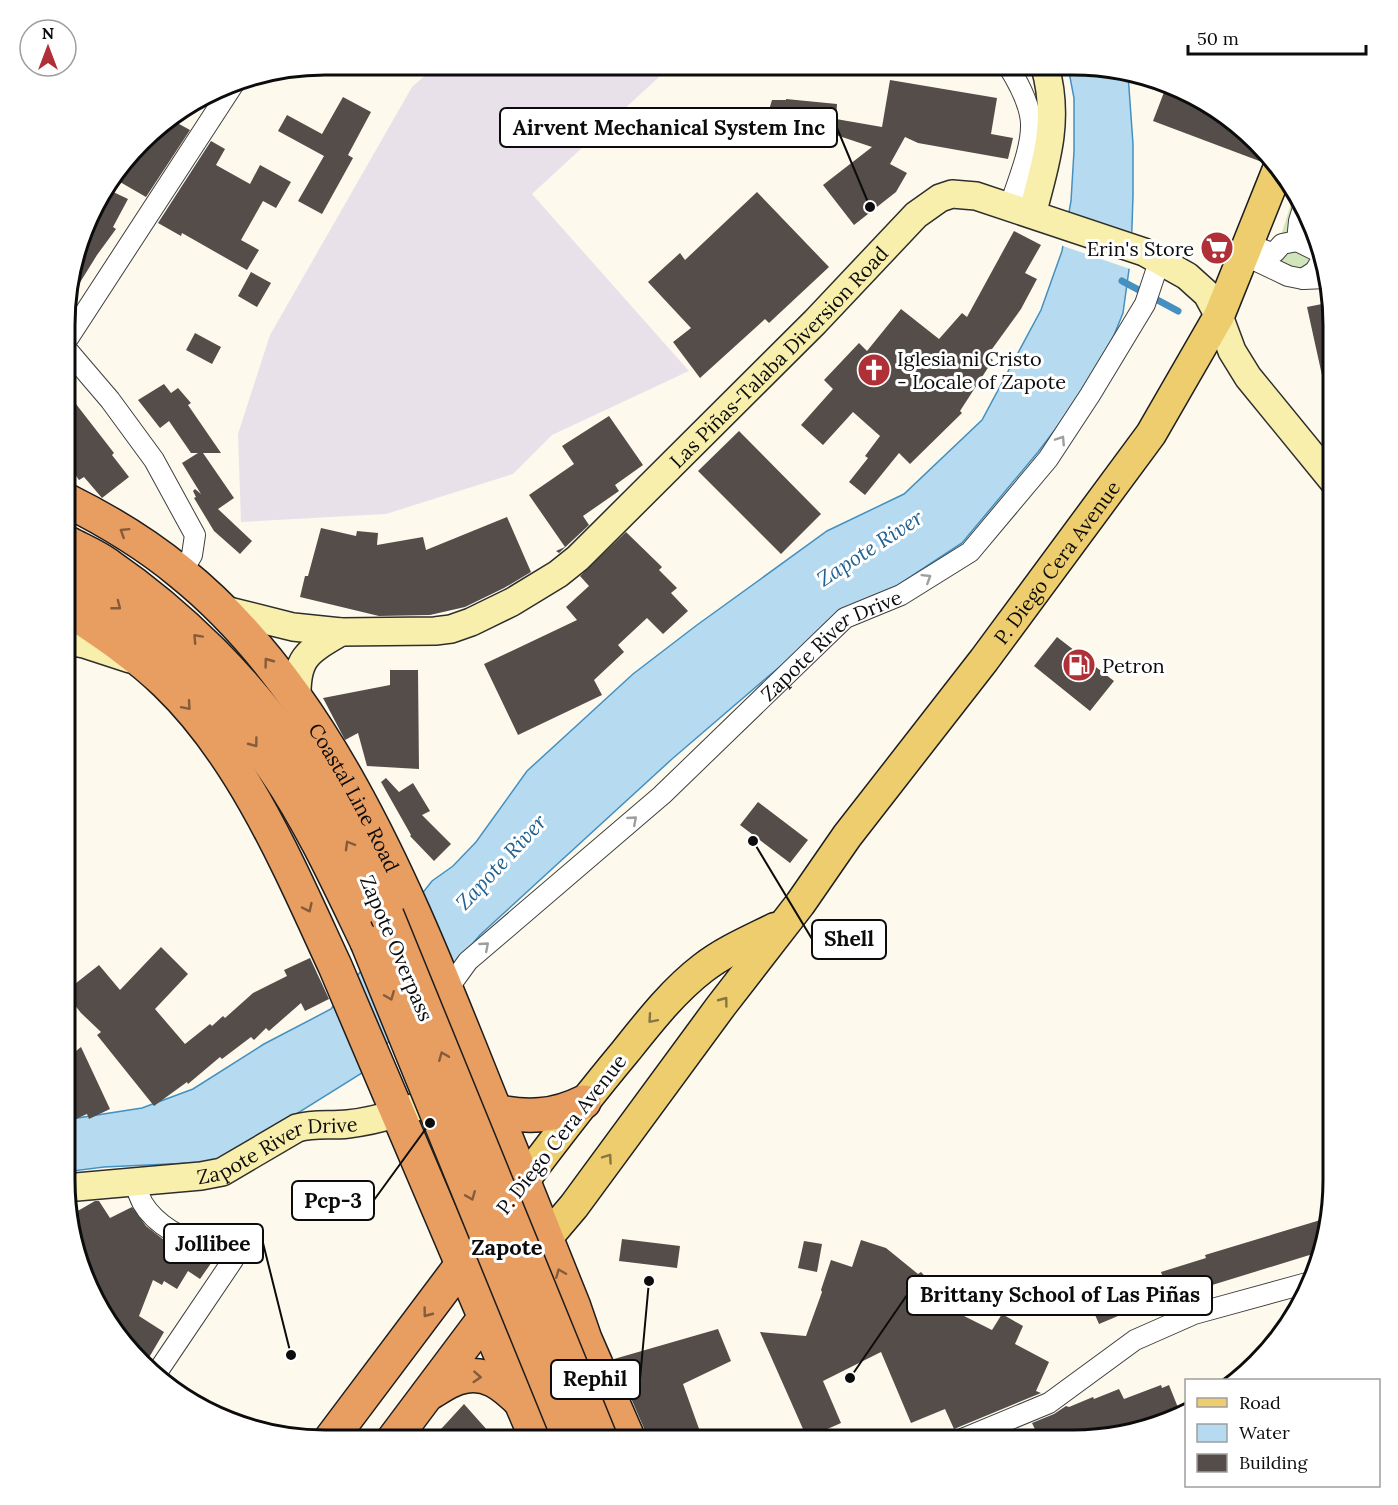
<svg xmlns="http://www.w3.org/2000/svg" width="1398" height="1505" viewBox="0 0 1398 1505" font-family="Lora,serif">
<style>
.industrial{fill:#e9e1ea}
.green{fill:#d0e5ba}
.water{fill:#b6dbf1;stroke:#4390c1;stroke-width:1.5}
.pier{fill:#fdfaed}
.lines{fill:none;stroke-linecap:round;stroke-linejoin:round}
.stream{stroke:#4390c1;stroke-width:7}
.building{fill:#544d4a}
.street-casing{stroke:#3f3f3f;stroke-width:22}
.secondary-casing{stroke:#2e2e2e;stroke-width:30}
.primary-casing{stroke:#1d1d1d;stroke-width:33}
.highway-casing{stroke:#1d1d1d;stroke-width:36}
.street{stroke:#fff;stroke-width:20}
.secondary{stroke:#f8efad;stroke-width:27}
.primary{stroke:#edcd6e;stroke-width:30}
.highway{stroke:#e89d61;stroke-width:33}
.highway-bridge-casing{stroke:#1d1d1d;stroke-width:36;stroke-linecap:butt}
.highway-bridge{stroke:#e89d61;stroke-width:33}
.oneway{stroke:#9e9e9e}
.oneway2{stroke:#855c3b}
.oneway3{stroke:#887642}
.labels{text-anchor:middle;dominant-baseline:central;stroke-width:6;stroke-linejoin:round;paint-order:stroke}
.poi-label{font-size:20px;fill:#0c0c0c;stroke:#fff;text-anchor:start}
.street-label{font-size:20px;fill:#0c0c0c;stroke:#fff}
.water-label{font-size:21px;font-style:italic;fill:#216293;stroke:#fff}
.quarter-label{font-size:22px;font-weight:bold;fill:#0c0c0c;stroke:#fff}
.rim{fill:none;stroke:#0c0c0c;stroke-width:3}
.leader{fill:none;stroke:#0c0c0c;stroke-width:2}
.callout-dot{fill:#0c0c0c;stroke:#fff;stroke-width:2}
.callout{fill:#fff;stroke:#0c0c0c;stroke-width:2}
.callout-label{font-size:21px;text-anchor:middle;font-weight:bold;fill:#0c0c0c}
</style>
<rect width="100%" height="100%" fill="#fdfaed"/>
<path class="industrial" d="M 437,65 L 672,65 L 532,194 L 689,371 L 552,435 L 513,474 L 386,514 L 241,522 L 238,434 L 270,335 L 412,87 Z"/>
<path class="green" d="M 1295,191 L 1320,241 L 1325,270 L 1292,276 L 1272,264 Z"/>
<path class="water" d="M 1068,67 L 1107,67 L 1128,74 L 1133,144 L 1133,196 L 1131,255 L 1123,313 L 1108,350 L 1084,392 L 1038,452 L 962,543 L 895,587 L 842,616 L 771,674 L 672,759 L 480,935 L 362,1073 L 240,1149 L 213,1162 L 104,1167 L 65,1172 L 65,1120 L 142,1108 L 193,1089 L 264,1044 L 331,1009 L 432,881 L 453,866 L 476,842 L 527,771 L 633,674 L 697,625 L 827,531 L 904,494 L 982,420 L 1041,310 L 1062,251 L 1071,201 L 1074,151 L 1074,98 Z"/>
<path class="pier" d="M 1066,211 L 1135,233 L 1133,270 L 1060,245 Z"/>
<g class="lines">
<path class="stream" d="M 1122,281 L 1178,311"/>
</g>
<path class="building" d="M 890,80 L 997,98 L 991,134 L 1013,138 L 1008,159 L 918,143 L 905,137 L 890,164 L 907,173 L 896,192 L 854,225 L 823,185 L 872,147 L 812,127 L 812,136 L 761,136 L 772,100 L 786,100 L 786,99 L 837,104 L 836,119 L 882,127 Z
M 1166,87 L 1204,100 L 1266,158 L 1262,162 L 1153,121 Z
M 343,97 L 371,112 L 348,155 L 353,158 L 322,214 L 298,201 L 324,156 L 278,131 L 287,115 L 322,134 Z
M 170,119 L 190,130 L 146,197 L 120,182 L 151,132 Z
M 211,141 L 225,149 L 216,165 L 250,184 L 260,165 L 291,182 L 276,208 L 263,201 L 241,240 L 259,250 L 247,270 L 182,233 L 181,236 L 158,223 Z
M 109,190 L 128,199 L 113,227 L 116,229 L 97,255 L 71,297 L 69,296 L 69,274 L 87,227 Z
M 757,192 L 829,267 L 769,323 L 765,319 L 700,378 L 673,342 L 691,328 L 648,282 L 680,253 L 685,260 Z
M 1014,231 L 1041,245 L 1025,273 L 1037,279 L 1021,309 L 987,356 L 993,360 L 960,411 L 962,413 L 910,464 L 899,453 L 865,495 L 849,482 L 868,458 L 865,456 L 880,436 L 853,412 L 823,445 L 801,425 L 833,389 L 824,380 L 859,343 L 867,351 L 901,309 L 939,339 L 962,313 L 967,317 Z
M 251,272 L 271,283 L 257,307 L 238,296 Z
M 1332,302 L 1333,388 L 1325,389 L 1307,307 Z
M 195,333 L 221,347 L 212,364 L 186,350 Z
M 164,384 L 171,393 L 178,388 L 191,403 L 188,405 L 221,453 L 203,453 L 234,498 L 218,509 L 252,541 L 240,554 L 214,531 L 194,498 L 196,497 L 193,491 L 195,489 L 201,494 L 182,463 L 198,453 L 191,453 L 169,421 L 160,428 L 138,400 Z
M 69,395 L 114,453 L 112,455 L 129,477 L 102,498 L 84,477 L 79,480 L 69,466 Z
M 609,416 L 643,465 L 615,485 L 619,491 L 583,516 L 589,525 L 559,553 L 556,551 L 565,547 L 529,495 L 574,464 L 562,446 Z
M 739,431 L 821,514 L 781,554 L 698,471 Z
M 507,517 L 531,572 L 504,588 L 465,607 L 430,615 L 379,616 L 300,597 L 305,576 L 308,576 L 321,528 L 356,536 L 357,531 L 378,533 L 377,545 L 423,537 L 426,550 Z
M 626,532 L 662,567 L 659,570 L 677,588 L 671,593 L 688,611 L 663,634 L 647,618 L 618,645 L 624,652 L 594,680 L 602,695 L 518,735 L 484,664 L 577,620 L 566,607 L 589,586 L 580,576 Z
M 1057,637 L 1114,681 L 1090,711 L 1034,666 Z
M 390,670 L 418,670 L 419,769 L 367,766 L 358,733 L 345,740 L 323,698 L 390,685 Z
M 386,778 L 399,792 L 413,783 L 430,811 L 422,815 L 451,844 L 434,861 L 410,836 L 411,835 L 381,782 Z
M 758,802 L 808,840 L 790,863 L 740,825 Z
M 161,947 L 188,974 L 155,1009 L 185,1044 L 210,1024 L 212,1026 L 223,1016 L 225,1018 L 253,993 L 287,976 L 284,970 L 310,958 L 329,999 L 305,1011 L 301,1003 L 269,1031 L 266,1028 L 254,1040 L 251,1037 L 222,1059 L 220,1057 L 188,1084 L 187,1082 L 154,1106 L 97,1035 L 101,1032 L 81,1013 L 66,994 L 66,991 L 99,965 L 120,990 Z
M 81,1047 L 110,1109 L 89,1119 L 87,1114 L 65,1124 L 66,1059 Z
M 95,1201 L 99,1201 L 110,1218 L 132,1207 L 146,1226 L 164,1240 L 184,1250 L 205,1252 L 214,1259 L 200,1279 L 188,1271 L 177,1289 L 164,1281 L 162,1285 L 153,1280 L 139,1316 L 164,1332 L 147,1361 L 110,1327 L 113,1323 L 105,1317 L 78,1264 L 69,1216 Z
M 1327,1218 L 1316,1253 L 1170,1298 L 1161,1272 L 1206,1258 L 1205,1255 Z
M 622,1239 L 680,1246 L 677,1268 L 619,1261 Z
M 861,1240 L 886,1248 L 918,1274 L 921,1272 L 960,1314 L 992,1330 L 1002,1314 L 1023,1326 L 1015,1344 L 1049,1362 L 1036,1391 L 1041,1393 L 954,1429 L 945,1409 L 911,1423 L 881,1352 L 823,1381 L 841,1423 L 807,1438 L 760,1332 L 806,1336 L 822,1292 L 821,1290 L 831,1260 L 852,1267 Z
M 804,1241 L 822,1244 L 817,1272 L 798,1268 Z
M 1128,1285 L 1137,1308 L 1099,1324 L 1089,1301 Z
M 718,1329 L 731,1361 L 683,1384 L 703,1440 L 647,1440 L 646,1433 L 614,1359 Z
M 1161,1385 L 1162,1388 L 1169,1385 L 1181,1415 L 1157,1427 L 1090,1440 L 1040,1440 L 1032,1423 L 1054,1414 L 1066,1406 L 1069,1407 L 1093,1397 L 1094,1399 L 1119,1389 L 1124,1399 Z
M 464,1404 L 496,1440 L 431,1440 Z"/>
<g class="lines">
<defs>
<g id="street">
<path d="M 1008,66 C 1018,82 1030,104 1031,123 C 1032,149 1017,182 1010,206"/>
<path d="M 1248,244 L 1269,252 L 1275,252 L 1282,244 L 1297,241"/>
<path d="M 1244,255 L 1288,276 L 1303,279 L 1327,278"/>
<path d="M 1303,279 L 1315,271 L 1321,261 L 1319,252 L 1297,241 L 1299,221 L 1303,208"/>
<path d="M 69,337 L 235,82"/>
<path d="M 69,352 L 110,400 L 154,460 L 195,535 L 192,555 L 181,573"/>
<path id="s1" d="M 447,990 L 468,961 L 662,795 L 845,618 L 901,595 L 970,552 L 1048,459 L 1090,395 L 1145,304 L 1160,259"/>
<path d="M 136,1181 C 137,1185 137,1191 139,1195 C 146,1216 175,1238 197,1240 C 210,1242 229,1236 236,1250 L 233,1260 L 158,1371"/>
<path d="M 960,1440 L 1049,1403 L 1135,1340 L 1194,1314 L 1307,1283"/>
</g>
<g id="secondary">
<path d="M 1032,214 C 1046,163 1060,119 1045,67"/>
<path id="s2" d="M 221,609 L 293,627 L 341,632 L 435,631 L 451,629 L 471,622 L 512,602 L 558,574 L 578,558 L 815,322 L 916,215 L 940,198 L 952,194 L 976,196 L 1144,252 L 1187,276 L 1207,294 L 1219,316 L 1232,351 L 1248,377 L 1333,481"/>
<path d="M 68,641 L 84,644 L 130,659"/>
<path d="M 297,699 C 296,657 307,652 341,632"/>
<path id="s3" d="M 65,1188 L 201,1176 L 222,1172 L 297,1128 C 314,1123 330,1126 348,1124 C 384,1120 417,1107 451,1094"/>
</g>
<g id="primary">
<path d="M 523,1182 C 556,1138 590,1094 625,1052 C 649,1022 673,991 703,968 C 725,951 751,940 775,928"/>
<path id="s4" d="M 546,1239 L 574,1206 L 721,1006 L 800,904 L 847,836 L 984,660 L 1151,434 L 1219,316 L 1278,169"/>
</g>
<g id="highway">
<path id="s5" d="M 68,501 C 108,521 146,544 180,572 C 320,684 401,876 466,1038 C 502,1128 538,1217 574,1307 L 585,1339 L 629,1440"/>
<path d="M 68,543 C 81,550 96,556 108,565 C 178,613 251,684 297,756 C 330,807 359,861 387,915"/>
<path d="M 68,574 C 146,615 225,698 275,770 C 311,823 339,884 367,942"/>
<path d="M 68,609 C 102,632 136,654 166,683 C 244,758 290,869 335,966 L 537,1440"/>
<path d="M 495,1111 C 527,1118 554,1117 584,1102"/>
<path d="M 428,1394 C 437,1389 448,1381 458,1378 C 486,1369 504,1385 522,1403"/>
<path d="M 330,1440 L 472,1251"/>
<path d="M 393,1440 L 495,1304"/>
</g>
</defs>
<use href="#street" class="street-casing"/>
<use href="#secondary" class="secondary-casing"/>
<use href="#primary" class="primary-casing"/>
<use href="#highway" class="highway-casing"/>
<use href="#street" class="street"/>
<use href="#secondary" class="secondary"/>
<use href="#primary" class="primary"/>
<use href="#highway" class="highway"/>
<defs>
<path id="highway-bridge" d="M 387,915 L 601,1440
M 367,942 L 570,1440"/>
</defs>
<use href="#highway-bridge" class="highway-bridge-casing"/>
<use href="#highway-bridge" class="highway-bridge"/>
</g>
<defs><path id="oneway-chevron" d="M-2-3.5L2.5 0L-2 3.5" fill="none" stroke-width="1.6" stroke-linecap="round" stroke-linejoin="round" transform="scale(1.5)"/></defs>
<g class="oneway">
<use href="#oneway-chevron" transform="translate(1061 440) rotate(-57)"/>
<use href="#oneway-chevron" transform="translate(927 578) rotate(-32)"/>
<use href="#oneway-chevron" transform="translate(633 820) rotate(-41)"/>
<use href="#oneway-chevron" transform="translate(485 946) rotate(-41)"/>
</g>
<g class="oneway2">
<use href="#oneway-chevron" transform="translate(124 532) rotate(-148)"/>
<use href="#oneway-chevron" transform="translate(117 606) rotate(38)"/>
<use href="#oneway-chevron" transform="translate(197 638) rotate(-133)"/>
<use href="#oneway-chevron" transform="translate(268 662) rotate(-127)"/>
<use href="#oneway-chevron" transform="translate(187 706) rotate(49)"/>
<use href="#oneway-chevron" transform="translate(254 743) rotate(53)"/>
<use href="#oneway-chevron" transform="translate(349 845) rotate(-120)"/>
<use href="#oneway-chevron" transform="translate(308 908) rotate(65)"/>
<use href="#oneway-chevron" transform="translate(390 996) rotate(68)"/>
<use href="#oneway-chevron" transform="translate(443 1056) rotate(-112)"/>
<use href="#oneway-chevron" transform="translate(471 1196) rotate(68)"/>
<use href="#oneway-chevron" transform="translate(560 1273) rotate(-112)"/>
<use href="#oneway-chevron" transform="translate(427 1313) rotate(127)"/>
<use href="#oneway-chevron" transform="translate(477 1377) rotate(4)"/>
</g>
<g class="oneway3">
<use href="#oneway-chevron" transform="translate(724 1001) rotate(-53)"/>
<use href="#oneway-chevron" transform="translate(652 1019) rotate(131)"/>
<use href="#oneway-chevron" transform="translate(608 1158) rotate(-55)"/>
</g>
<defs>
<symbol id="supermarket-disc" viewBox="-11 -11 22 22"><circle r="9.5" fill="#b03037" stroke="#fff"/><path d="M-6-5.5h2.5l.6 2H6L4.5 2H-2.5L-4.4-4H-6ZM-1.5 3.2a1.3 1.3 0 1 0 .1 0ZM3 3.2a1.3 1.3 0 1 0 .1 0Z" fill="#fff"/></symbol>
<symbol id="church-disc" viewBox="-11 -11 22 22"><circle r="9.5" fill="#b03037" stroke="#fff"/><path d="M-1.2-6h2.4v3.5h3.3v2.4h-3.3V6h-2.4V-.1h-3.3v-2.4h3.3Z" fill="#fff"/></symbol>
<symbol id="fuel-disc" viewBox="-11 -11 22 22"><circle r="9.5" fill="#b03037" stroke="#fff"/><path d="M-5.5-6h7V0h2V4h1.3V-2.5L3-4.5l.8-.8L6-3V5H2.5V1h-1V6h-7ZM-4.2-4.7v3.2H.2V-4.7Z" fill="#fff"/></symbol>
</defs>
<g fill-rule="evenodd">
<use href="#supermarket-disc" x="1198" y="229" width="38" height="38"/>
<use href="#church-disc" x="855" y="351" width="38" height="38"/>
<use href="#fuel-disc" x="1060" y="646" width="38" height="38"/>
</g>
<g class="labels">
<g class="poi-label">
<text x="1194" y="248" text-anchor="end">Erin's Store</text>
<text x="897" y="358">Iglesia ni Cristo<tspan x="897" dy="23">- Locale of Zapote</tspan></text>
<text x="1102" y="665">Petron</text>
</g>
<g class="street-label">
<text stroke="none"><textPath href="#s2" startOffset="663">Las Piñas-Talaba Diversion Road</textPath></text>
<text stroke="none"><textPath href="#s4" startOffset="848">P. Diego Cera Avenue</textPath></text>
<text stroke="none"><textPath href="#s1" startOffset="519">Zapote River Drive</textPath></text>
<text stroke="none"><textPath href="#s5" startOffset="420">Coastal Line Road</textPath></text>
<text transform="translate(397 948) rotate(67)">Zapote Overpass</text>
<text transform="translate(561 1134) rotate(-52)">P. Diego Cera Avenue</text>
<text stroke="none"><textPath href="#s3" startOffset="219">Zapote River Drive</textPath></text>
</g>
<g class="water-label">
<text transform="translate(870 548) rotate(-33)">Zapote River</text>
<text transform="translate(501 862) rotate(-47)">Zapote River</text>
</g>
<g class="quarter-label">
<text x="507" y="1247">Zapote</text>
</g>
</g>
<path d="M0 0H1398V1505H0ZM325 75H1073A250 250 0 0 1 1323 325V1180A250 250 0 0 1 1073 1430H325A250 250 0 0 1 75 1180V325A250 250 0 0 1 325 75Z" fill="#fff" fill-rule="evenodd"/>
<path class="rim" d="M325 75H1073A250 250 0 0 1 1323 325V1180A250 250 0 0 1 1073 1430H325A250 250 0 0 1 75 1180V325A250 250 0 0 1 325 75Z"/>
<path class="leader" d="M870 207L837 128M753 841L812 939M430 1123L374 1200M291 1355L263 1243M850 1378L907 1295M649 1281L640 1379"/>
<g class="callout-dot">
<circle cx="870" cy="207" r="6"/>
<circle cx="753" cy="841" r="6"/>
<circle cx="430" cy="1123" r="6"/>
<circle cx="291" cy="1355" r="6"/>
<circle cx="850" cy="1378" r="6"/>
<circle cx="649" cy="1281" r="6"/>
</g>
<g class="callout">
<rect x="500" y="108" width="337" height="39" rx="6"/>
<rect x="812" y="920" width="74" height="39" rx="6"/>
<rect x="292" y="1181" width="82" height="39" rx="6"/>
<rect x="164" y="1224" width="99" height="39" rx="6"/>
<rect x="907" y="1276" width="305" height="39" rx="6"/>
<rect x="551" y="1360" width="89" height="39" rx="6"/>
</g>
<g class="callout-label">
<text x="669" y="135">Airvent Mechanical System Inc</text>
<text x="849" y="946">Shell</text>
<text x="333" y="1208">Pcp-3</text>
<text x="213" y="1251">Jollibee</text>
<text x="1060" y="1302">Brittany School of Las Piñas</text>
<text x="595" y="1386">Rephil</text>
</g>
<rect x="1185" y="1379" width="195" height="108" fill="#ffffff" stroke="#9e9e9e" stroke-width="1.5"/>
<rect x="1197" y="1398" width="30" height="9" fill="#edcd6e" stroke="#9e9e9e" stroke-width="1.5"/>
<text x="1239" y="1409" font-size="18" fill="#0c0c0c">Road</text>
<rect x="1197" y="1424" width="30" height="18" fill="#b6dbf1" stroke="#9e9e9e" stroke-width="1.5"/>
<text x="1239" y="1439" font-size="18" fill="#0c0c0c">Water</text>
<rect x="1197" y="1454" width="30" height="18" fill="#544d4a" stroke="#9e9e9e" stroke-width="1.5"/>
<text x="1239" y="1469" font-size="18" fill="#0c0c0c">Building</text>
<g transform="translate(48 48)"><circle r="28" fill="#ffffff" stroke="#9e9e9e" stroke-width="1.5"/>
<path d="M0-4.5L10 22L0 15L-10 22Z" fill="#b03037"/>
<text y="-9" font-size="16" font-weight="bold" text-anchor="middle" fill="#0c0c0c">N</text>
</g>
<path d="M1188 45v9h178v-9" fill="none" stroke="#0c0c0c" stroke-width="3"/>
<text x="1197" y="45" font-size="18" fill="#0c0c0c" stroke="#ffffff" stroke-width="4.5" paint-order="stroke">50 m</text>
</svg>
